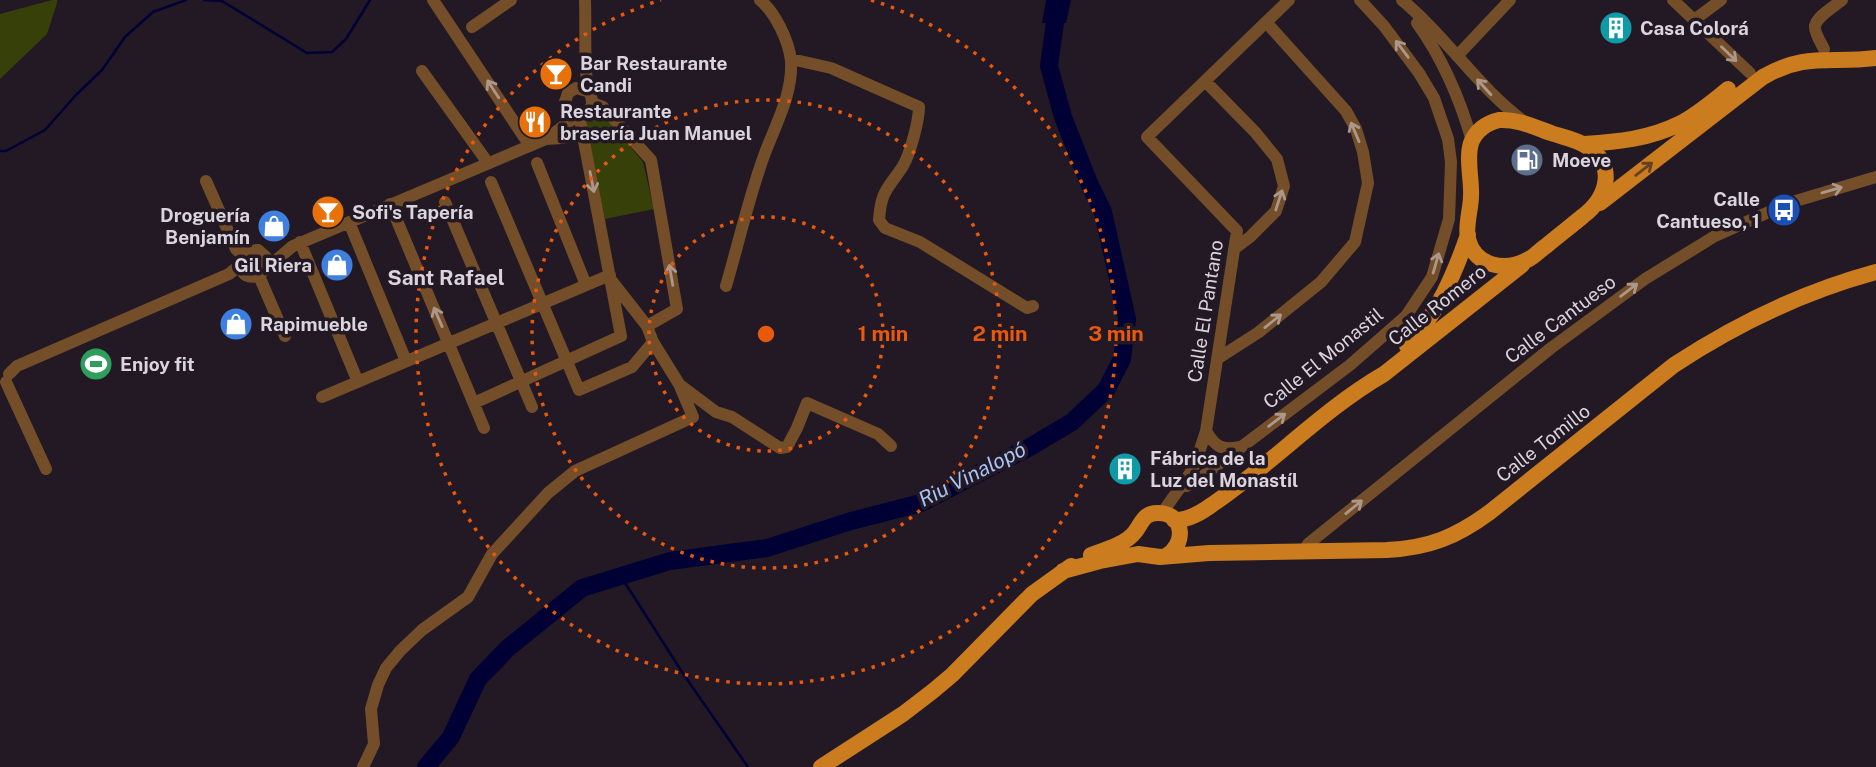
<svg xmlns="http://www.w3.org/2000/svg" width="1876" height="767" viewBox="0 0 1876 767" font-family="'Public Sans',sans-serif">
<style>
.green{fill:#364008}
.water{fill:#000034}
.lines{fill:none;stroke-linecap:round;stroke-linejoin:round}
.stream{stroke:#000034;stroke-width:2.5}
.river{stroke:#000034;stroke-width:18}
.minor{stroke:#734e28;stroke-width:12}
.major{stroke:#cb7c1f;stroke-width:16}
.oneway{stroke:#ac988b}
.oneway2{stroke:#664123}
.ring{fill:none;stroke:#e8590c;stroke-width:3.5;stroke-dasharray:3.5 7}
.labels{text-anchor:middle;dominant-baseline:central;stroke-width:7;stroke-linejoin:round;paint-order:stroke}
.poi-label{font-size:19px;font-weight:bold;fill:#dad4dc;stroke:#221925;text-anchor:start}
.street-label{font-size:19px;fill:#dad4dc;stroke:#221925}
.neighbourhood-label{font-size:21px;font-weight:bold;fill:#dad4dc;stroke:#221925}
.water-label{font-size:21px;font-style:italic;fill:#a7c4f7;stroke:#221925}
.centre{fill:#e8590c;stroke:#221925;stroke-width:3.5}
.ring-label{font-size:21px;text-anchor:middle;font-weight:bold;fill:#e8590c;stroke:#221925;stroke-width:7;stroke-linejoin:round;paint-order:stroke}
</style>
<rect width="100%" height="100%" fill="#221925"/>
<path class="green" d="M 52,0 L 57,0 L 57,3 L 47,34 L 0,79 L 0,14 Z
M 596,109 L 602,112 L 643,162 L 654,209 L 605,219 L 585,119 Z"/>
<path class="water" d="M 1046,0 L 1071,0 L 1066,23 L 1042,23 Z"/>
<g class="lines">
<path class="stream" d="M 204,0 L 222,1 L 307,53 L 332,52 L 346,39 L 370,0
M 0,151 L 6,151 L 45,130 L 76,95 L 102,70 L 125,37 L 153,12 L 186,0
M 620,575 L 684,675 L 748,767"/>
<path class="river" d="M 426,767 L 451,737 L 478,679 L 508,648 L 582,588 L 670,561 L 767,548 L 851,521 L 921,503 L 1030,447 L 1072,422 L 1106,390 L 1122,359 L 1127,319 L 1103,212 L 1089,183 L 1063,117 L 1049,66 L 1058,0"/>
<path class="minor" d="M 433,0 L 530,146
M 585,0 C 586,28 584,55 587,83 C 587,90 593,96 592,104 C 588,120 569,117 565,102 L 568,93 L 576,88 L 587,91
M 1402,0 C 1447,37 1478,88 1526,123
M 1673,0 L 1750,73
M 1694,20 L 1721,0
M 1417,23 C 1443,59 1460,99 1472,141
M 472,27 L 511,0
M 1824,49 C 1821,43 1814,32 1815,26 C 1817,16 1835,6 1842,0
M 1457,56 L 1510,0
M 791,59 L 831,68 L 919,107 C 919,121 910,154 903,166 C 888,189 881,190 879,220 L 885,228 L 920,242 L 1027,308 L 1033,306
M 422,71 L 488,163
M 1205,81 L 1255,132 L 1277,159 L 1284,186 L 1276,211 L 1250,237 L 1234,249
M 592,103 L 603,107 L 651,160 L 677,309 L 647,326
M 546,139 L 562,138 L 583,131
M 537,163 L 586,285
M 206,181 L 236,249 L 242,255
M 491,182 L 579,390 L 632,367 L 653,342
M 445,202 L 532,407
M 390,204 L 484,428
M 349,222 L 406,361
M 300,242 L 358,382
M 267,267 L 266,257 L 258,250 L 247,251 C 235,261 240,281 257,276 C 261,275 287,250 293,246 L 546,139 L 569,122 L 575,114
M 259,276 L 285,336
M 726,286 C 739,242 749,196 765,153 C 776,124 793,93 791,61 C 789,41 775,12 760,0
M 1217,359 L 1259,332 L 1321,282 L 1355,242 L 1368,183 L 1363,152 L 1356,129 L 1346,111 L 1266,22
M 9,374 L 17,366 L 229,274 L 240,265
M 6,382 L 46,469
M 680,385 L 716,412 L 732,417 L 780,448 L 787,447 L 797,428 L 807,403 L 878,434 L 891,446
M 322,397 L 610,275
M 474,403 L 621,336 L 579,115
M 1206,431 C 1215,446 1221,451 1239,447
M 1181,486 L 1187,486 L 1195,482 L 1350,365 L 1406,316 L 1432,277 L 1449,219 L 1451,162 L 1448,139 L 1434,98 L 1419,73 L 1384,26 L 1360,0
M 1162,513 L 1189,475 L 1196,462 L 1206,431 L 1237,231 L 1147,137 L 1289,0
M 1304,552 L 1308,544 L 1551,348 L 1645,279 L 1715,236 L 1789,203 L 1876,177
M 363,767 L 374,744 L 371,709 L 378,685 L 386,668 L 400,651 L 422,630 L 468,597 L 492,554 L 548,493 L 575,471 L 693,417 L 679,384 L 653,342 L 647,326 L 611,280"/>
<path class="major" d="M 1499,120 C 1518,119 1534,127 1551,133 C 1562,137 1576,139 1586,146 C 1617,164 1608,197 1583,216 C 1571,226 1558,236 1546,246 C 1540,250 1535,256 1529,259 C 1506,272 1475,267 1468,239 C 1465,226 1471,209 1471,196 C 1472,180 1466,159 1471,143 C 1476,130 1487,123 1499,120 Z
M 1584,144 C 1617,142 1649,139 1679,124 C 1697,115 1713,101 1728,89
M 1600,203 L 1763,77 C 1806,52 1831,64 1876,58
M 1407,346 C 1437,315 1454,275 1468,235
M 1174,520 C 1188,521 1202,512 1213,504 C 1272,464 1322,410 1384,374 L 1522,265
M 1091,555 C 1105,550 1126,544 1135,532 C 1142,523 1144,512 1159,513 C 1185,514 1186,545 1166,556
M 1063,571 L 1100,561 L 1138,554 L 1160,557 L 1209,553 L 1387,550 C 1429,548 1456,537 1490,512 L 1674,365 C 1738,323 1802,292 1876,272
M 821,767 L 903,714 L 933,691 L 952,675 L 1032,594 L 1071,566"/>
</g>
<defs><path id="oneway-shaft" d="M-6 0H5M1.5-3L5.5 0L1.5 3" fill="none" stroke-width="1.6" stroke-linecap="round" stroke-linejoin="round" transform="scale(1.75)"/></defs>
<g class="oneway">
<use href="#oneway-shaft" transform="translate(1402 49) rotate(-127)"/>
<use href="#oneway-shaft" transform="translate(1729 54) rotate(44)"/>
<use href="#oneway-shaft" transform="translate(1484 87) rotate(-132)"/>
<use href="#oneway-shaft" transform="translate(493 89) rotate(-123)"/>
<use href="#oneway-shaft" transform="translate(1355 132) rotate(-113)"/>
<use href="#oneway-shaft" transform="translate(592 182) rotate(79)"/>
<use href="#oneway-shaft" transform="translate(1832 190) rotate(-16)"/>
<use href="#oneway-shaft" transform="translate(1279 200) rotate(-72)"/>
<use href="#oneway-shaft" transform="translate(1436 263) rotate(-74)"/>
<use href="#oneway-shaft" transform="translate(671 275) rotate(-100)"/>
<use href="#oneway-shaft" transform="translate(1629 290) rotate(-37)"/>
<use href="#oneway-shaft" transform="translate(438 317) rotate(-113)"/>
<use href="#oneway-shaft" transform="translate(1273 321) rotate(-39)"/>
<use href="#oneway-shaft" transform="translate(1277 420) rotate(-37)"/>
<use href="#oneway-shaft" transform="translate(1354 507) rotate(-39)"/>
</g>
<use class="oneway2" href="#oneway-shaft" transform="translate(1644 169) rotate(-38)"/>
<g class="ring">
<circle cx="766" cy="334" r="117"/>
<circle cx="766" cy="334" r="234"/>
<path d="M871 0A350 350 0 1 1 661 0"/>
</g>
<defs>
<symbol id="building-disc" viewBox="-11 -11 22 22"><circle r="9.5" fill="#0f9aa8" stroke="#221925"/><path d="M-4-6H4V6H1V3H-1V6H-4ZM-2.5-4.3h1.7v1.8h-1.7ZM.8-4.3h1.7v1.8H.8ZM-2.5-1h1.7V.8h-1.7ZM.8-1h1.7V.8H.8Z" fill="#fff"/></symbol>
<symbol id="bar-disc" viewBox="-11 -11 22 22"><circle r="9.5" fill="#e8710a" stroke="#221925"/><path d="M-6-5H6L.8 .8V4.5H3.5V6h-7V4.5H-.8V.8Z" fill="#fff"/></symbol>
<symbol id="restaurant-disc" viewBox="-11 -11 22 22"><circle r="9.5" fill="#e8710a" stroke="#221925"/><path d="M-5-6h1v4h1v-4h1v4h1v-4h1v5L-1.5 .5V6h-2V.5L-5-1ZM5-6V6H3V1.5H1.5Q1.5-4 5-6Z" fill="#fff"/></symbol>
<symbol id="fuel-disc" viewBox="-11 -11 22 22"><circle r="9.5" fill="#5c6f8a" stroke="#221925"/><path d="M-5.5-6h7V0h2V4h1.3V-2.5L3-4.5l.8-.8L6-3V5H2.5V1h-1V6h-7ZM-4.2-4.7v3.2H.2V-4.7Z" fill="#fff"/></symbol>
<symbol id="bus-disc" viewBox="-11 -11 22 22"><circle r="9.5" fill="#1a4fb4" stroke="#221925"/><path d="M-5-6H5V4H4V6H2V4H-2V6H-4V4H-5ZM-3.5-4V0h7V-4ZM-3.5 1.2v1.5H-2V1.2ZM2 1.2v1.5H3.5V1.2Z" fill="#fff"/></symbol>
<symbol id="shop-disc" viewBox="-11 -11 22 22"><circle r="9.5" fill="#3f7fe0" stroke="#221925"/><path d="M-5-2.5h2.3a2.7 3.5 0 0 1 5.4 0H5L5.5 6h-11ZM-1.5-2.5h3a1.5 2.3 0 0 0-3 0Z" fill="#fff"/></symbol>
<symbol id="stadium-disc" viewBox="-11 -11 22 22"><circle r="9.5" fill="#2e9e5b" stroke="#221925"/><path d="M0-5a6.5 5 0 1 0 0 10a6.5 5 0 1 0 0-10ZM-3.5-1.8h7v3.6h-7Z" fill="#fff"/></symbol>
</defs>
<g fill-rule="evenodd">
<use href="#building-disc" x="1597" y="9" width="38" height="38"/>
<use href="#bar-disc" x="537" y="55" width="38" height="38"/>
<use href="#restaurant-disc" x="516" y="103" width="38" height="38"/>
<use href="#fuel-disc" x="1508" y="141" width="38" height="38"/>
<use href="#bus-disc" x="1765" y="191" width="38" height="38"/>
<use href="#bar-disc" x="309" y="193" width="38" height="38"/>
<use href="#shop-disc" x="255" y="207" width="38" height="38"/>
<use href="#shop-disc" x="318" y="246" width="38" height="38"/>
<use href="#shop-disc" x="217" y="305" width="38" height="38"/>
<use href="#stadium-disc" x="77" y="345" width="38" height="38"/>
<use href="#building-disc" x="1106" y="450" width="38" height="38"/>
</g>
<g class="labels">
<g class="poi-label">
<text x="1640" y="28">Casa Colorá</text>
<text x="580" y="63">Bar Restaurante<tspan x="580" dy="22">Candi</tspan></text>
<text x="560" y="111">Restaurante<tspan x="560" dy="22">brasería Juan Manuel</tspan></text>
<text x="1552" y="160">Moeve</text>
<text x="1760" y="199" text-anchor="end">Calle<tspan x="1760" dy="22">Cantueso, 1</tspan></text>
<text x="352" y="212">Sofi's Tapería</text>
<text x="250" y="215" text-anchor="end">Droguería<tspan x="250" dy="22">Benjamín</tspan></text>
<text x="312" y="265" text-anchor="end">Gil Riera</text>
<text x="260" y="324">Rapimueble</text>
<text x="120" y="364">Enjoy fit</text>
<text x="1150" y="458">Fábrica de la<tspan x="1150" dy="22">Luz del Monastíl</tspan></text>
</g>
<g class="street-label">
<text transform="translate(1437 305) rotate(-38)">Calle Romero</text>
<text transform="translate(1205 311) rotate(-81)">Calle El Pantano</text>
<text transform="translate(1560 319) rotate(-37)">Calle Cantueso</text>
<text transform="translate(1323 358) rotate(-39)">Calle El Monastil</text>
<text transform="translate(1543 443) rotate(-38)">Calle Tomillo</text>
</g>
<g class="neighbourhood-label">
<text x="446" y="277">Sant Rafael</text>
</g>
<g class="water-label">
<text transform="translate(972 474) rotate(-27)">Riu Vinalopó</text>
</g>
</g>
<circle cx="766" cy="334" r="10" class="centre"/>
<g class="ring-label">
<text x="883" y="341">1 min</text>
<text x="1000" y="341">2 min</text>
<text x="1116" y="341">3 min</text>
</g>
</svg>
